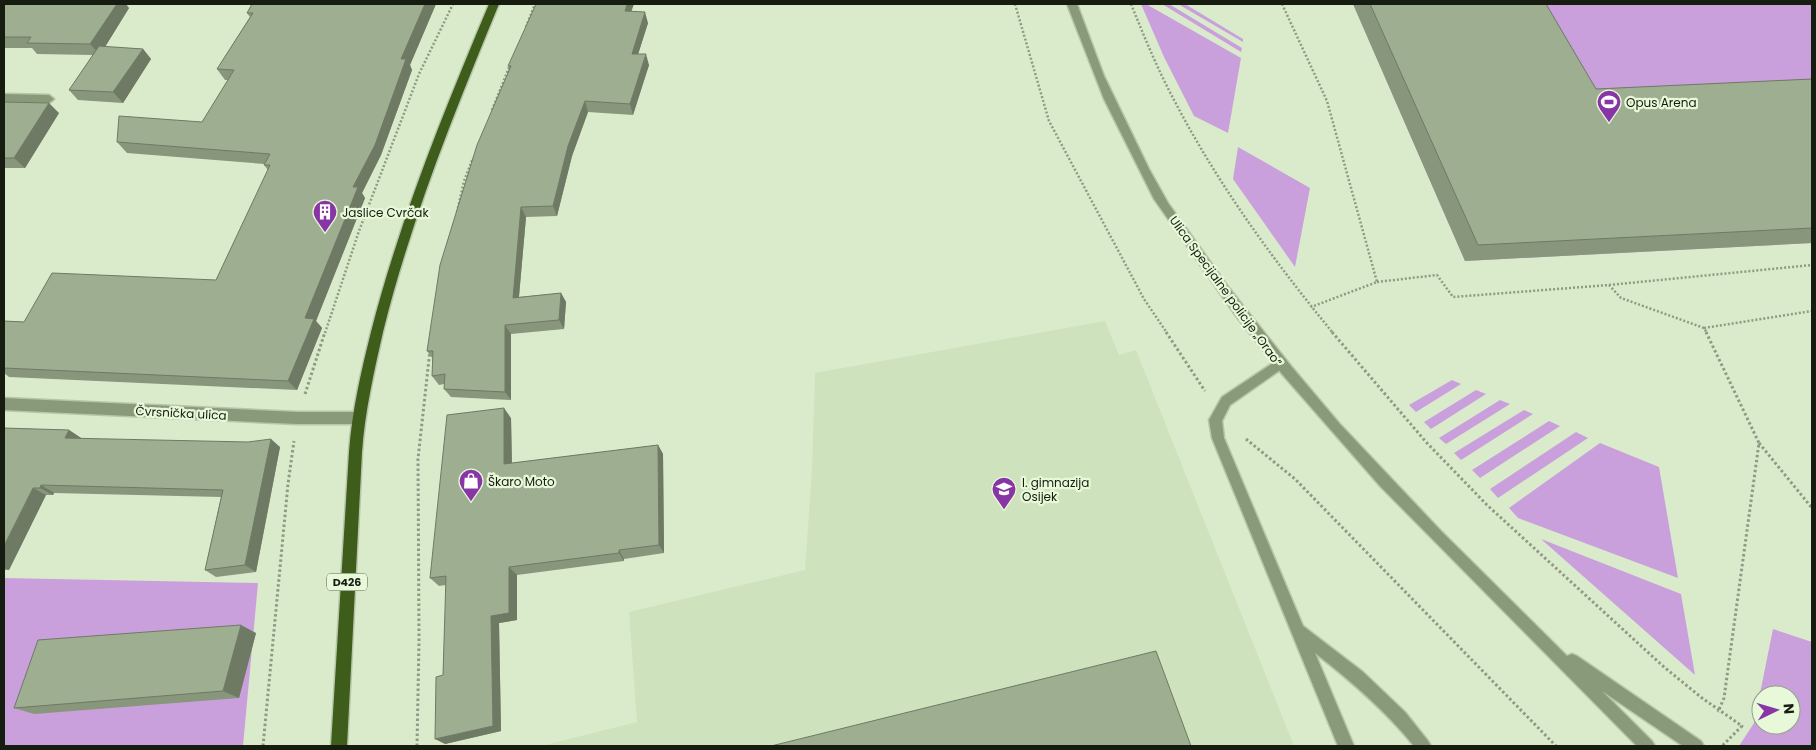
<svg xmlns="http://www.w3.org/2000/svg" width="1816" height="750" viewBox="0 0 1816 750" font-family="Poppins,sans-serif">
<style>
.built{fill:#cee3bd}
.green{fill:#c9a0db;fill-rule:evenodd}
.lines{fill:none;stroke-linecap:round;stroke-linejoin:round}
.service-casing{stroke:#b7c6aa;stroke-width:3}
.minor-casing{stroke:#b7c6aa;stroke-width:3}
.primary-casing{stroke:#b7c6aa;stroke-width:3}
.path-far1{stroke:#8e9a83;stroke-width:2.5;stroke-dasharray:2 2;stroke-linecap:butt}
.path{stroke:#8e9a83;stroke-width:3;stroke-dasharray:2.5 2.5;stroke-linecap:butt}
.service{fill:#889a79;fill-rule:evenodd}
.minor{fill:#889a79;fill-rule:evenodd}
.primary{fill:#3e5c1a;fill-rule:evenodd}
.wall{fill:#88967c}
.shaded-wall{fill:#6f7a65}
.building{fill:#9eae90;stroke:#6f7a65}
.labels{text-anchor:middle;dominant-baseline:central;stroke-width:4.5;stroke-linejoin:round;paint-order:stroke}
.shield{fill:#e7f9d9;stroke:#555e4d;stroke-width:1}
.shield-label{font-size:11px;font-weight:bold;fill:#171c11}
.poi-label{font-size:12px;fill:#171c11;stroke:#e7f9d9;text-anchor:start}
.street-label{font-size:12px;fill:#171c11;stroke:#e7f9d9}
</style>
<rect width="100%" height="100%" fill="#daebcc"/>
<path class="built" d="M 1105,321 L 1119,355 L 1136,350 L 1294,746 L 541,746 L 637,722 L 629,612 L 805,570 L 812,469 L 815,373 Z"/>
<path class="green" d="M 1141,4 L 1146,4 L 1241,58 L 1228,133 L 1194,116 L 1164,57 Z
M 1162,4 L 1169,4 L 1242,48 L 1241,52 Z
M 1178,4 L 1185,4 L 1243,39 L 1243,42 Z
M 1353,4 L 1812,4 L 1812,243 L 1465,261 Z
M 1238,147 L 1310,188 L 1295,267 L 1233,179 Z
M 1452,380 L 1461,384 L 1416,412 L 1409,405 Z
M 1476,390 L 1486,394 L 1431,429 L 1424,422 Z
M 1500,400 L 1510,404 L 1446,444 L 1439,438 Z
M 1524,410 L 1533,414 L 1461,460 L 1454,453 Z
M 1549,421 L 1560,426 L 1480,478 L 1472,470 Z
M 1576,432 L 1588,438 L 1498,498 L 1490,489 Z
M 1600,443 L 1659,467 L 1678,578 L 1518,518 L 1509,508 Z
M 1541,539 L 1681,594 L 1695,675 Z
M 4,578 L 258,583 L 243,746 L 4,746 Z
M 1773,629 L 1812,642 L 1812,746 L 1739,746 L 1754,723 ZM 1761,695 L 1791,695 L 1791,725 L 1761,725 Z"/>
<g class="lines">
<defs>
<path id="service" d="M 1279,359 L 1283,360 L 1285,364 L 1283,368 L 1230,405 L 1222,421 L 1224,438 L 1303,626 L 1363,672 L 1405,712 L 1428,741 L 1431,746 L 1414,746 C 1385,710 1351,681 1315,653 L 1354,746 L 1338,746 L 1212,438 L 1209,420 L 1222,397 Z"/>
<path id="minor" d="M 1067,4 L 1077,4 L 1104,76 L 1149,169 L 1168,203 L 1229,288 L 1291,366 L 1339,423 L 1441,531 L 1567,656 L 1572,654 L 1577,656 L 1701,741 L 1704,746 L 1683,746 L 1602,691 L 1652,741 L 1655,746 L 1637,746 L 1380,486 L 1282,374 L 1236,316 L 1154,199 L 1104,99 Z
M 4,94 L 49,95 L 54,99 L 49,103 L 4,102 Z
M 4,398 L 297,412 L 359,412 L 364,414 L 365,418 L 364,422 L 359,424 L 297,424 L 4,410 Z"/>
<path id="primary" d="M 489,4 L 499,4 C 455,111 411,219 383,332 C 374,372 365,411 362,452 L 347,746 L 331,746 L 349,452 C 352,411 361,372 371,332 C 400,219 444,111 489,4 Z"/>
</defs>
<use href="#service" class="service-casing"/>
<use href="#minor" class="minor-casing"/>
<use href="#primary" class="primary-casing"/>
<path class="path-far1" d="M 1015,4 L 1049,121 L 1144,299 L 1167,333
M 1131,4 C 1144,36 1157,68 1173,98 C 1217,183 1273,260 1333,333
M 1282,4 L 1327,101 L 1377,282 L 1311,307
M 526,27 L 535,4
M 492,110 L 510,65
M 457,212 L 464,181 L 473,158
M 1377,282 L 1437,275 L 1453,297 L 1609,285 L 1621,298 L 1704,328 L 1707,333
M 1609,285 L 1812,265
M 1704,328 L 1812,311
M 325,333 L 359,231 L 419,74 L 453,4"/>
<path class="path" d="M 1166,332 L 1205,391
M 1332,332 L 1426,442 L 1487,505 L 1664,667 L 1702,698 L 1742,726 L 1722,746
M 1706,332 L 1759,443 L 1724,698 L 1718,712
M 305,394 L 325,332
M 1246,439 L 1295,479 L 1556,746
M 1759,443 L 1812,508
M 263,746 L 288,484 L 294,441
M 417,746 L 419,641 L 418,459 L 430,350"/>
<use href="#service" class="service"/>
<use href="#minor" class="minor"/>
<use href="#primary" class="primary"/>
</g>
<path class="wall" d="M 4,4 L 129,8 L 105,47 L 143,49 L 151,59 L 123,103 L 78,100 L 69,90 L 93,55 L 37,54 L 32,48 L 4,48 Z
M 252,4 L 436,4 L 410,65 L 412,70 L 381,155 L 362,193 L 365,198 L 316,321 L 322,328 L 297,390 L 9,377 L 4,373 L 4,321 L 24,322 L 216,280 L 268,170 L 264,165 L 264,164 L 127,153 L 117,142 L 202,122 L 228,80 L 225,80 L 217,69 L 250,17 L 247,13 Z
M 1353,4 L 1546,4 L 1596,89 L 1812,79 L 1812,243 L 1465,261 Z
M 631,11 L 648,23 L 638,54 L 649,65 L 633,115 L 588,112 L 572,156 L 557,216 L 526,217 L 519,297 L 561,293 L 566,302 L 564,329 L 511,334 L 511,400 L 451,397 L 444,389 L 444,384 L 439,385 L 432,376 L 433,359 L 427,351 L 509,68 L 508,66 Z
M 4,102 L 59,113 L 25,168 L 4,168 Z
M 511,418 L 512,463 L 658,445 L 663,454 L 664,553 L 624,559 L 624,561 L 517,575 L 517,620 L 499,623 L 501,731 L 445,744 L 443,675 L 446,585 L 439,586 L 430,578 Z
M 4,428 L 69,430 L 81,438 L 81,439 L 280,447 L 256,572 L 216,577 L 205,570 L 221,497 L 54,493 L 53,495 L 46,495 L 9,570 L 4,570 Z
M 256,633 L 239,698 L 34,714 L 14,708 Z"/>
<path class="shaded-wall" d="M 117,4 L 126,4 L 129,8 L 100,55 L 90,44 Z
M 425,4 L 436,4 L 410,65 L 412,70 L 381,155 L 362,193 L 365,198 L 316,321 L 322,328 L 297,390 L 288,381 L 305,318 L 353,187 L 401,59 Z
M 627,4 L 634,4 L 628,21 L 625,11 Z
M 645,12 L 648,23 L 635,64 L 632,54 Z
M 143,49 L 151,59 L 123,103 L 113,92 Z
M 646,54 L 649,65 L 633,115 L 630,104 Z
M 585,101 L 588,112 L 572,156 L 557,216 L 553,206 L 568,146 Z
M 49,103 L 59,113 L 25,168 L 14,158 Z
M 521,207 L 526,217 L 518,307 L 513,298 Z
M 561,293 L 566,302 L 564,329 L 559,320 Z
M 505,325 L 511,334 L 511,400 L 505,392 Z
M 504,408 L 511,418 L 512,474 L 504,464 Z
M 69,430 L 81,438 L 77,446 L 65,438 Z
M 271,439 L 280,447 L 256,572 L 245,565 Z
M 658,445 L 663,454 L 664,553 L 659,545 Z
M 41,485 L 54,493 L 53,495 L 40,488 Z
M 33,488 L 46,495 L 9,570 L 4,568 L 4,546 Z
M 619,550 L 624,559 L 624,561 L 619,553 Z
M 509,567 L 517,575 L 517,620 L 499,623 L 501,731 L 445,744 L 435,739 L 491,616 Z
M 241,625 L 256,633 L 239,698 L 223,691 Z"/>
<path class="building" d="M 4,4 L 117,4 L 90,44 L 27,43 L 31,37 L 4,37 Z
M 252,4 L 425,4 L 401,59 L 406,59 L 375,145 L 353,187 L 358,187 L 305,318 L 314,319 L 288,381 L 4,368 L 4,321 L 24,322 L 52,273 L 216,280 L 270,165 L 264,165 L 270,154 L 117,142 L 119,116 L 202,122 L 234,70 L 217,69 L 253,13 L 247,13 Z
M 536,4 L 627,4 L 625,11 L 645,12 L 632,54 L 646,54 L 630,104 L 585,101 L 568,146 L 553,206 L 521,207 L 513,298 L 561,293 L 559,320 L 505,325 L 505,392 L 444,389 L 445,374 L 432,376 L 433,351 L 427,351 L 440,265 L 477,145 L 511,66 L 508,66 Z
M 1370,4 L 1546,4 L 1596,89 L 1812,79 L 1812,228 L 1478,245 Z
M 99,46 L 143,49 L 113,92 L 69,90 Z
M 4,102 L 49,103 L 14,158 L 4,158 Z
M 504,408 L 504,464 L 658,445 L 659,545 L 619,550 L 619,553 L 509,567 L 509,613 L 491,616 L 493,726 L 435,739 L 436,677 L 443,675 L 446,576 L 430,578 L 447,415 Z
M 4,428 L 69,430 L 65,438 L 248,442 L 271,439 L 245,565 L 205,570 L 223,490 L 41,485 L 40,488 L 33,488 L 4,546 Z
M 241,625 L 223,691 L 14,708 L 38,640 Z
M 1156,651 L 1191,746 L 771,746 Z"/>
<defs>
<symbol id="stadium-pin" viewBox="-11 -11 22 30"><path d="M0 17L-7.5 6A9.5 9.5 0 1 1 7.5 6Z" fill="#8836a6" stroke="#e7f9d9"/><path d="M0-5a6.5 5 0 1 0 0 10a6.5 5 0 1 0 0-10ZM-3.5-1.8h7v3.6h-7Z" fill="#fff"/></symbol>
<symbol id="building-pin" viewBox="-11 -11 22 30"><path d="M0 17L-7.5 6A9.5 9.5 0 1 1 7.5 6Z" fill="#8836a6" stroke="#e7f9d9"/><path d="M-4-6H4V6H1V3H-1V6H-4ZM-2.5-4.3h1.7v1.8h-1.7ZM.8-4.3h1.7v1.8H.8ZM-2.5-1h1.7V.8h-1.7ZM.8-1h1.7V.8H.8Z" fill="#fff"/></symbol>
<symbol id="shop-pin" viewBox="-11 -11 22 30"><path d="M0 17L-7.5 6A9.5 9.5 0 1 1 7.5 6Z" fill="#8836a6" stroke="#e7f9d9"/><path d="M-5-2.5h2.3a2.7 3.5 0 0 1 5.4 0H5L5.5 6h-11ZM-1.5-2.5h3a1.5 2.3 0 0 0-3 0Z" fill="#fff"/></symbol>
<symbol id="school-pin" viewBox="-11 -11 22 30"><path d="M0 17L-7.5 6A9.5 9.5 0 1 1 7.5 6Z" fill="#8836a6" stroke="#e7f9d9"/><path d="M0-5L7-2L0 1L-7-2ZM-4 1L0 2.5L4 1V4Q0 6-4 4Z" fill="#fff"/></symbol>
</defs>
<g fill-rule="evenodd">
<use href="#stadium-pin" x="1595" y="88" width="28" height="38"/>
<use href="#building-pin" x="311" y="198" width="28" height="38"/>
<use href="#shop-pin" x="457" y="467" width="28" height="38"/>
<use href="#school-pin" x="990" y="475" width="28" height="38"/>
</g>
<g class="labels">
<rect class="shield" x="327" y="573.5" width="40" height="17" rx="4"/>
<g class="shield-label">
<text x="347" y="582">D426</text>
</g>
<g class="poi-label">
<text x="1626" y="102">Opus Arena</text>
<text x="342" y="212">Jaslice Cvrčak</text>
<text x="488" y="481">Škaro Moto</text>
<text x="1022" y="482">I. gimnazija<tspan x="1022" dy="14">Osijek</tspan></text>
</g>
<g class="street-label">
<text transform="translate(1226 291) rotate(54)">Ulica Specijalne policije „Orao“</text>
<text transform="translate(181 413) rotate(3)">Čvrsnička ulica</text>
</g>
</g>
<rect width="1816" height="750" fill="none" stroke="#171c11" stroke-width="10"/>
<g transform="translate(1776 710) rotate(85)"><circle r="24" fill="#e7f9d9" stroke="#94a189"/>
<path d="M0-4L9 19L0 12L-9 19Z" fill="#8836a6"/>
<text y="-8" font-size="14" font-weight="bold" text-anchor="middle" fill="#171c11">N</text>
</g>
</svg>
